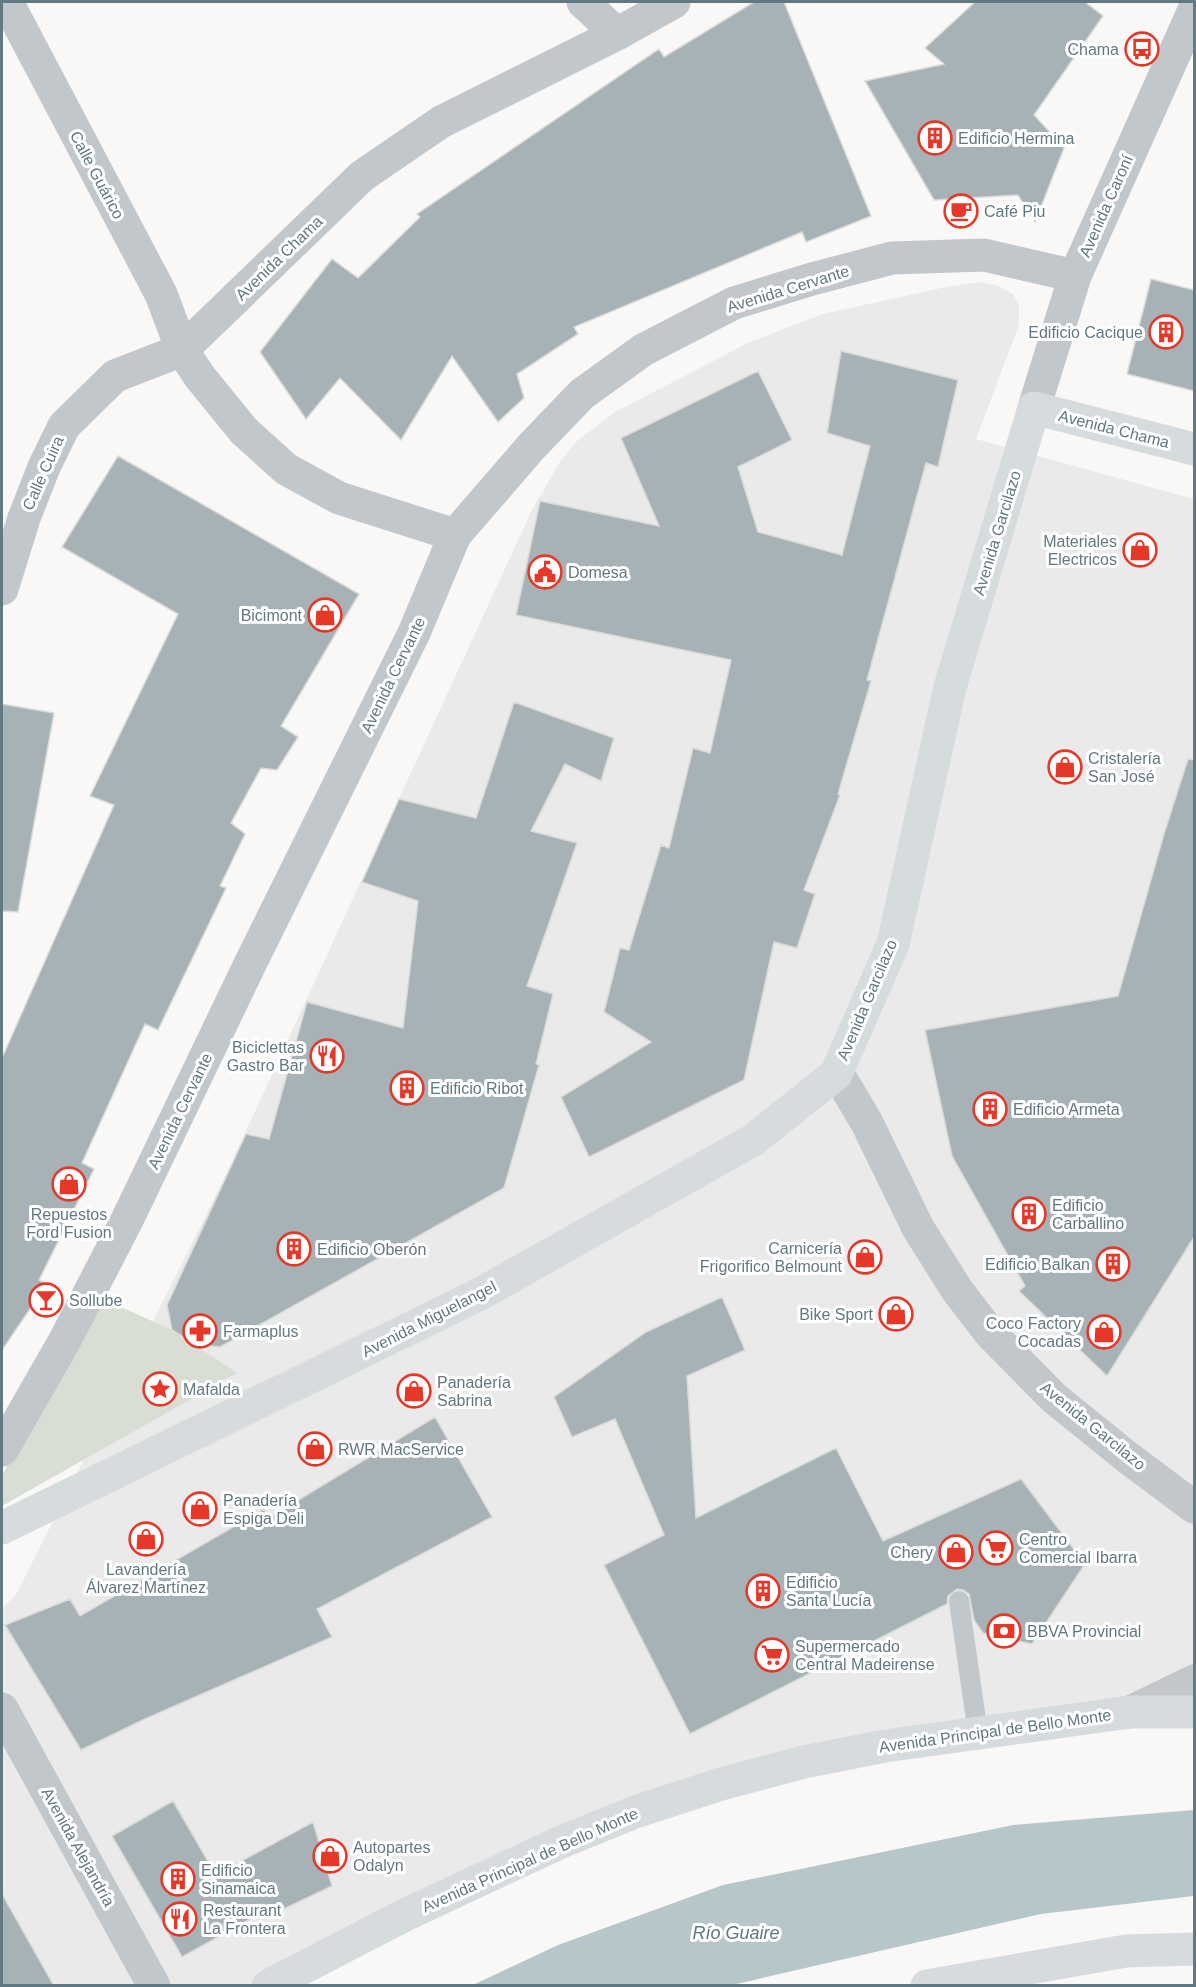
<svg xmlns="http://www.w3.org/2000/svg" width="1196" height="1987" viewBox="0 0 1196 1987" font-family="Helvetica,sans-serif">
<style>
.built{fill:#e9eae9}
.green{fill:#d9ded5}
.water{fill:#b7c7c9}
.building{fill:#a6b2b5;stroke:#dadad8;stroke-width:1.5}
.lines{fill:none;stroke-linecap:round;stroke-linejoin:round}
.lane{stroke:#c1c7ca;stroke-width:20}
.street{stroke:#c1c7ca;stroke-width:33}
.secondary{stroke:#d6dbde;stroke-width:33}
.highway{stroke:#d6dbde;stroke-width:33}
.labels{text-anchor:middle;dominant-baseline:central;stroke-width:6;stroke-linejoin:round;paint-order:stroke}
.poi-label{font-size:16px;fill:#637981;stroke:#fff;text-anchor:start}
.street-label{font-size:16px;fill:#637981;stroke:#fff}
.water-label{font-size:18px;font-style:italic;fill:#5e787c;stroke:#fff}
</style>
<rect width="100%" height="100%" fill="#f9f8f6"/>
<path class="built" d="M 980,282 L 999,286 L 1013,294 L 1019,305 L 1019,325 L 976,439 L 1194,499 L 1194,1718 L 1004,1715 L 667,1807 L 260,1985 L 2,1985 L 2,1609 L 17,1593 L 221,1185 L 532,510 L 561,460 L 577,441 L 615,412 L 748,343 L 823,314 L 946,287 Z"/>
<path class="green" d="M 101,1298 L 172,1330 L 237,1373 L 2,1506 L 2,1476 L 28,1424 Z"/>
<path class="water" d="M 1194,1810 L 1194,1896 L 1041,1914 L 732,1985 L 473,1985 L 558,1945 L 723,1885 L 1013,1825 Z"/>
<path class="building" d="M 754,2 L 784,2 L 871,216 L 806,242 L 802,232 L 574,327 L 578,334 L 517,374 L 524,398 L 498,422 L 452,356 L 401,440 L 340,378 L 306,419 L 260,352 L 332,259 L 358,278 L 420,217 L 417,214 L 659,49 L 664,57 Z
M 975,2 L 1085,2 L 1103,16 L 1034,115 L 1064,148 L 1035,222 L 1018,195 L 934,200 L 865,81 L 944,64 L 925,48 Z
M 1151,279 L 1194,290 L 1194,391 L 1127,374 Z
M 841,351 L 958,380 L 938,467 L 926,463 L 867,680 L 871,681 L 838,794 L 840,795 L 804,890 L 815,894 L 797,948 L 774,942 L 744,1080 L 589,1157 L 561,1097 L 651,1042 L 604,1012 L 620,948 L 629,950 L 661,845 L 669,848 L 693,748 L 710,753 L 731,660 L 516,615 L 540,501 L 659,526 L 621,438 L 758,371 L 792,440 L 738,467 L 758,532 L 842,555 L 870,446 L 827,433 Z
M 118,456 L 359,594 L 281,726 L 298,737 L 277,770 L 261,768 L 231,823 L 245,834 L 220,886 L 226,888 L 158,1030 L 145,1024 L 82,1163 L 94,1169 L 39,1280 L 47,1284 L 2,1350 L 2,1058 L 114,805 L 90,796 L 178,614 L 62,547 Z
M 514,702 L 614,738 L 601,781 L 565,764 L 531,831 L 577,843 L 527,986 L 553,994 L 536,1064 L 539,1065 L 504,1188 L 220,1347 L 194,1344 L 172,1330 L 167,1305 L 246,1134 L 269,1139 L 307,1002 L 403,1028 L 418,901 L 362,882 L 399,799 L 476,818 Z
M 2,704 L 54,713 L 18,912 L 2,911 Z
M 1188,759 L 1194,760 L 1194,1237 L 1107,1376 L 1019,1291 L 1025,1286 L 952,1156 L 925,1030 L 1118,996 L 1164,834 Z
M 722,1297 L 745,1350 L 687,1376 L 696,1518 L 836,1448 L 883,1541 L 1021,1479 L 1085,1564 L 1032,1644 L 983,1633 L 974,1620 L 969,1594 L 963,1590 L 957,1589 L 948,1596 L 947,1604 L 690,1734 L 604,1565 L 664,1535 L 615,1419 L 572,1437 L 554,1397 L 646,1332 Z
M 435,1417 L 492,1517 L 317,1609 L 332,1637 L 145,1719 L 81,1750 L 5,1625 L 70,1599 L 80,1616 L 264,1509 L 269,1518 Z
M 173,1801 L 216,1875 L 313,1822 L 332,1886 L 263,1919 L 261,1913 L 182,1957 L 112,1836 Z
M 2,1894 L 54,1986 L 2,1986 Z"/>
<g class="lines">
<path class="lane" d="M 959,1601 L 978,1734"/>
<path class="street" d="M 583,2 L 617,34
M 1034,408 L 1075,276 L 1194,10
M 455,535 L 339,498 L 286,469 L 244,431 L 200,377 L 182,350 L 362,176 L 441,122 L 617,34 L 674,2
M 2,589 L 24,518 L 44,467 L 64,426 L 115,376 L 182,350 L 161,294 L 7,2
M 836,1074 L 844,1084 L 867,1123 L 918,1228 L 957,1290 L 990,1333 L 1054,1398 L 1127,1457 L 1194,1507
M 2,1450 L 65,1340 L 127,1220 L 251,962 L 414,633 L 455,535 L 532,446 L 582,394 L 643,350 L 734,303 L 812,279 L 892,258 L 984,255 L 1075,276
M 2,1709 L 154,1986
M 1130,1712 L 1194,1681"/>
<path class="secondary" d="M 2,1528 L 480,1294 L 753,1140 L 836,1074 L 893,944 L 950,687 L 1034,408 L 1194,449
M 268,1986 L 405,1915 L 559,1843 L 635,1812 L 721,1784 L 804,1762 L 885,1746 L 1130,1712 L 1194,1712"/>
<path class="highway" d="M 927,1986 L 1126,1951 L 1194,1949"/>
</g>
<defs>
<symbol id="bus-ring" viewBox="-11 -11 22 22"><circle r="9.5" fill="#fff" stroke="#e63829" stroke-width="1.5"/><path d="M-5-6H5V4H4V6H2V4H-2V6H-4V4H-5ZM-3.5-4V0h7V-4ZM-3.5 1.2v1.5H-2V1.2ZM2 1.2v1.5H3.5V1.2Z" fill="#e63829"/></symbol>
<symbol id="building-ring" viewBox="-11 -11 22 22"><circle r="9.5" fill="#fff" stroke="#e63829" stroke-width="1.5"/><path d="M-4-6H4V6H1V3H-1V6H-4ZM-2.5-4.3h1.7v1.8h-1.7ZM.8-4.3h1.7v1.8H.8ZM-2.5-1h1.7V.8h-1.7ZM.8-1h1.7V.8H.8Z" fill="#e63829"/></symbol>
<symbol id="cafe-ring" viewBox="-11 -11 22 22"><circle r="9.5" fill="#fff" stroke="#e63829" stroke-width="1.5"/><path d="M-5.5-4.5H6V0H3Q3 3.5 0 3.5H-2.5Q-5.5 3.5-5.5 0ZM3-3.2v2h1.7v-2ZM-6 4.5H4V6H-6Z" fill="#e63829"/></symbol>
<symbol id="shop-ring" viewBox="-11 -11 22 22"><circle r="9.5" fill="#fff" stroke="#e63829" stroke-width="1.5"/><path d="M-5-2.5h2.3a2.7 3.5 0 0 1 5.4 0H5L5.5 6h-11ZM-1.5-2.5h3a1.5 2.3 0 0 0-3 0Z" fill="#e63829"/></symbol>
<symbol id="civic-ring" viewBox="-11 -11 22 22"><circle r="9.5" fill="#fff" stroke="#e63829" stroke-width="1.5"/><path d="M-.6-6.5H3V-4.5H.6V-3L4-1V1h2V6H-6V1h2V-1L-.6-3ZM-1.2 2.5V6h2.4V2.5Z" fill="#e63829"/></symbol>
<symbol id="restaurant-ring" viewBox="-11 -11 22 22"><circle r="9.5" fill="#fff" stroke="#e63829" stroke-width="1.5"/><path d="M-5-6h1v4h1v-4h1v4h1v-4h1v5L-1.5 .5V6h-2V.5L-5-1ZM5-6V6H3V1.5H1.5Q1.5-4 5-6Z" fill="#e63829"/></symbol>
<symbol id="bar-ring" viewBox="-11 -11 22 22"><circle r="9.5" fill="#fff" stroke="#e63829" stroke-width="1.5"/><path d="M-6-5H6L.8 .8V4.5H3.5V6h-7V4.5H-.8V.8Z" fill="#e63829"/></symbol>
<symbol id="pharmacy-ring" viewBox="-11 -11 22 22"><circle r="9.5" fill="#fff" stroke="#e63829" stroke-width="1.5"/><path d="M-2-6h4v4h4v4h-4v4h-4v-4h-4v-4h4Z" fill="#e63829"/></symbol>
<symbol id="sight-ring" viewBox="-11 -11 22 22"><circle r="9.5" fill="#fff" stroke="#e63829" stroke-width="1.5"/><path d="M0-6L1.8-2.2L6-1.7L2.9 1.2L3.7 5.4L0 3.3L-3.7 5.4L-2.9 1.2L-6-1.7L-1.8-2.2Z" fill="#e63829"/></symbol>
<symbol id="supermarket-ring" viewBox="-11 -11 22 22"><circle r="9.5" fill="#fff" stroke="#e63829" stroke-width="1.5"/><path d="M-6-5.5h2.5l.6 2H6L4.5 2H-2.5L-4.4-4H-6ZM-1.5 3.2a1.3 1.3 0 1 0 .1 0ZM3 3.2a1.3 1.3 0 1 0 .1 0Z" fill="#e63829"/></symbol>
<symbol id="bank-ring" viewBox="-11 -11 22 22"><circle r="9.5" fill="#fff" stroke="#e63829" stroke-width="1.5"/><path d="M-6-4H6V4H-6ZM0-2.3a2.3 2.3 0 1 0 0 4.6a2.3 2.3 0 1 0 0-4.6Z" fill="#e63829"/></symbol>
</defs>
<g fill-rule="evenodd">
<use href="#bus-ring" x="1123" y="30" width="38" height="38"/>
<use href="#building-ring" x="916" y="119" width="38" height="38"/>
<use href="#cafe-ring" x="942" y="192" width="38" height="38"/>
<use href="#building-ring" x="1147" y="313" width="38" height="38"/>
<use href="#shop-ring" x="1121" y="531" width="38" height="38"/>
<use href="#civic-ring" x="526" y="553" width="38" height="38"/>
<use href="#shop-ring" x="306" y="596" width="38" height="38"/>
<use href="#shop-ring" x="1046" y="748" width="38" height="38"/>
<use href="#restaurant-ring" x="308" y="1037" width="38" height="38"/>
<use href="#building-ring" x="388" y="1069" width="38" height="38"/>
<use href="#building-ring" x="971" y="1090" width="38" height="38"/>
<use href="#shop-ring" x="50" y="1165" width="38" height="38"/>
<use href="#building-ring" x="1010" y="1195" width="38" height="38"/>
<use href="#building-ring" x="275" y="1230" width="38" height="38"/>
<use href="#shop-ring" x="846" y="1238" width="38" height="38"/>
<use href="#building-ring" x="1094" y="1245" width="38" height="38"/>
<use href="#bar-ring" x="27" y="1281" width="38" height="38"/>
<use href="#shop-ring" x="877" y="1295" width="38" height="38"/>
<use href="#pharmacy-ring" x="181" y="1312" width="38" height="38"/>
<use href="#shop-ring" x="1085" y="1313" width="38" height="38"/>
<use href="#sight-ring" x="141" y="1370" width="38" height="38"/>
<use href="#shop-ring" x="395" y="1372" width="38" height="38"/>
<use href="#shop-ring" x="296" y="1430" width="38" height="38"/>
<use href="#shop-ring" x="181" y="1490" width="38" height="38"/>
<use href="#shop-ring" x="127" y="1520" width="38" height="38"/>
<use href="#supermarket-ring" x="977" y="1529" width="38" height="38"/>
<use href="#shop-ring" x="937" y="1533" width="38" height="38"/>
<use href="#building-ring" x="744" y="1572" width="38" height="38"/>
<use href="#bank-ring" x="985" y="1612" width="38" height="38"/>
<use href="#supermarket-ring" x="753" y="1636" width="38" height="38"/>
<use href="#shop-ring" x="311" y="1837" width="38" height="38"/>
<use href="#building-ring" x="159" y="1860" width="38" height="38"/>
<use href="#restaurant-ring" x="161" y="1900" width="38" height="38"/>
</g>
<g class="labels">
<g class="poi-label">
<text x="1119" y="49" text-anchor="end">Chama</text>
<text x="958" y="138">Edificio Hermina</text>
<text x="984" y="211">Café Piu</text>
<text x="1143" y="332" text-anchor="end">Edificio Cacique</text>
<text x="1117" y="541" text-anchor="end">Materiales<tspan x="1117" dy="18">Electricos</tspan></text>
<text x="568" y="572">Domesa</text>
<text x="302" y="615" text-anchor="end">Bicimont</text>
<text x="1088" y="758">Cristalería<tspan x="1088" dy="18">San José</tspan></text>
<text x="304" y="1047" text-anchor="end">Biciclettas<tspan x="304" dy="18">Gastro Bar</tspan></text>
<text x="430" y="1088">Edificio Ribot</text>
<text x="1013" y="1109">Edificio Armeta</text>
<text x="1052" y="1205">Edificio<tspan x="1052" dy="18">Carballino</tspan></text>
<text x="69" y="1214" text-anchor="middle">Repuestos<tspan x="69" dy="18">Ford Fusion</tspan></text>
<text x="842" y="1248" text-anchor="end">Carnicería<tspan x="842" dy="18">Frigorifico Belmount</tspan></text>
<text x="317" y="1249">Edificio Oberón</text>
<text x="1090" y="1264" text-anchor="end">Edificio Balkan</text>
<text x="69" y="1300">Sollube</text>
<text x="873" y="1314" text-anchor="end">Bike Sport</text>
<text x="1081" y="1323" text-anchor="end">Coco Factory<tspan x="1081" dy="18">Cocadas</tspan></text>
<text x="223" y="1331">Farmaplus</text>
<text x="437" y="1382">Panadería<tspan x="437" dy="18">Sabrina</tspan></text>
<text x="183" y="1389">Mafalda</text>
<text x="338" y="1449">RWR MacService</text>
<text x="223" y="1500">Panadería<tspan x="223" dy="18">Espiga Deli</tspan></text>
<text x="1019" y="1539">Centro<tspan x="1019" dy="18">Comercial Ibarra</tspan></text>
<text x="933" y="1552" text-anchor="end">Chery</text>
<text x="146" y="1569" text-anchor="middle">Lavandería<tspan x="146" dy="18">Álvarez Martínez</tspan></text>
<text x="786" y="1582">Edificio<tspan x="786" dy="18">Santa Lucía</tspan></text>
<text x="1027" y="1631">BBVA Provincial</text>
<text x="795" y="1646">Supermercado<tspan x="795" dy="18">Central Madeirense</tspan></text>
<text x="353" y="1847">Autopartes<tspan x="353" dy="18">Odalyn</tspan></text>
<text x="201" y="1870">Edificio<tspan x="201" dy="18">Sinamaica</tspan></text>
<text x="203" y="1910">Restaurant<tspan x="203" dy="18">La Frontera</tspan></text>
</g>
<g class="street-label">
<text transform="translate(97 175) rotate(62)">Calle Guárico</text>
<text transform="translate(1106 206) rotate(-66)">Avenida Caroní</text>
<text transform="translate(279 258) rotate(-44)">Avenida Chama</text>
<text transform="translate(788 289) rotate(-17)">Avenida Cervante</text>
<text transform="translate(1114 429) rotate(14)">Avenida Chama</text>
<text transform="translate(43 473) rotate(-66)">Calle Cuira</text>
<text transform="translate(997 533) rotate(-73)">Avenida Garcilazo</text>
<text transform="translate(393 675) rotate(-64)">Avenida Cervante</text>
<text transform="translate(867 1000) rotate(-67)">Avenida Garcilazo</text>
<text transform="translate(180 1111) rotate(-64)">Avenida Cervante</text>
<text transform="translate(429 1319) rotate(-27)">Avenida Miguelangel</text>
<text transform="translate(1093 1426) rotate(39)">Avenida Garcilazo</text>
<text transform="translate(995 1731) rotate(-8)">Avenida Principal de Bello Monte</text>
<text transform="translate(78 1847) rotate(61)">Avenida Alejandría</text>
<text transform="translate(530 1860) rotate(-24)">Avenida Principal de Bello Monte</text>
</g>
<g class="water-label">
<text x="736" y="1933">Río Guaire</text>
</g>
</g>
<rect width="1196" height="1987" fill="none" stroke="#637981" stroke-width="6"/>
</svg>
